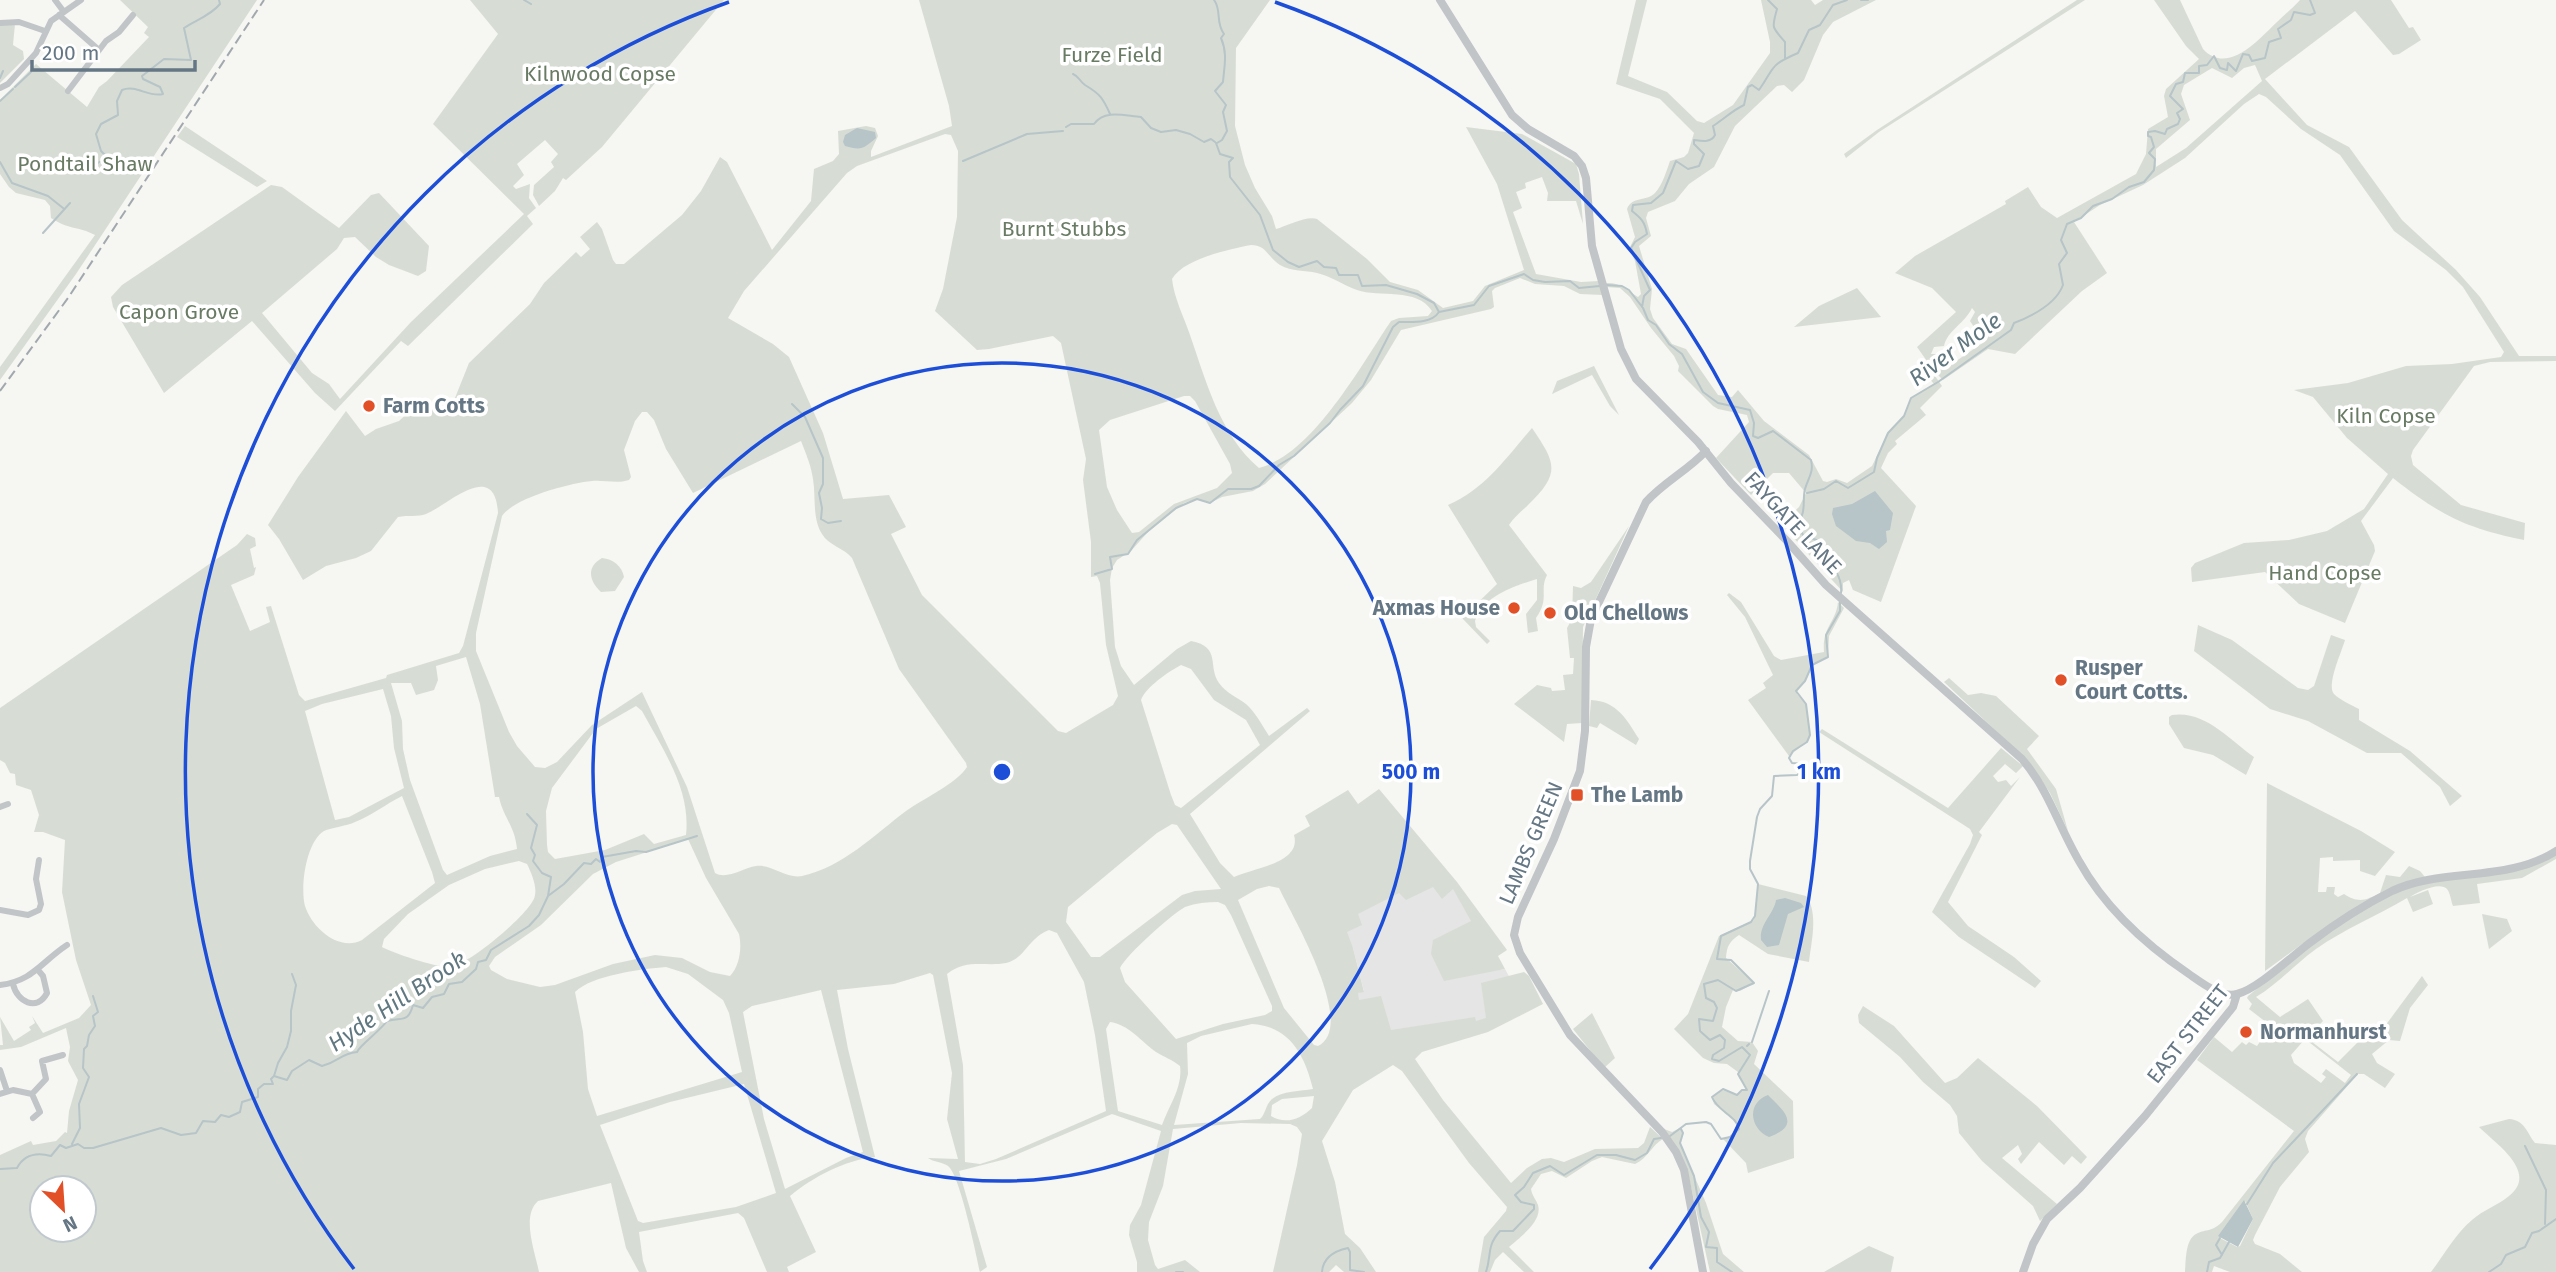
<svg xmlns="http://www.w3.org/2000/svg" width="2556" height="1272" viewBox="0 0 2556 1272" font-family="'Fira Sans',sans-serif">
<style>
.built{fill:#e4e5e4}
.green{fill:#d7ddd4;fill-rule:evenodd}
.water{fill:#b7c4c8}
.lines{fill:none;stroke-linecap:round;stroke-linejoin:round}
.stream{stroke:#b7c4c8;stroke-width:2}
.minor{stroke:#c1c5c8;stroke-width:6}
.tertiary{stroke:#c1c5c8;stroke-width:8}
.rail{stroke:#a2a9ae;stroke-width:2;stroke-dasharray:10 5;stroke-linecap:butt}
.ring{fill:none;stroke:#1d4ed8;stroke-width:3.5}
.poi-dot{fill:#e25027;stroke:#fff;stroke-width:2.5}
.labels{text-anchor:middle;dominant-baseline:central;stroke-width:7;stroke-linejoin:round;paint-order:stroke}
.park-label{font-size:21px;fill:#697b64;stroke:#fff}
.poi-label{font-size:21px;font-weight:bold;fill:#657784;stroke:#fff;text-anchor:start}
.street-label{font-size:21px;fill:#657784;stroke:#fff}
.water-label{font-size:23px;font-style:italic;fill:#617880;stroke:#fff}
.centre{fill:#1d4ed8;stroke:#fff;stroke-width:3.5}
.ring-label{font-size:21px;text-anchor:middle;font-weight:bold;fill:#1d4ed8;stroke:#fff;stroke-width:7;stroke-linejoin:round;paint-order:stroke}
</style>
<rect width="100%" height="100%" fill="#f6f6f3"/>
<path class="built" d="M 1446,877 L 1474,919 L 1501,970 L 1505,969 L 1512,982 L 1490,1021 L 1359,1048 L 1340,996 L 1364,991 L 1353,948 L 1332,921 L 1354,895 Z"/>
<path class="green" d="M 120,0 L 257,0 L 76,274 L 0,380 L 0,367 L 95,235 C 78,226 69,230 51,218 L 50,206 L 45,200 L 16,193 L 9,187 L 0,174 L 0,100 L 36,64 L 87,107 L 99,87 L 107,81 L 149,37 L 144,33 L 148,27 Z
M 470,0 L 724,0 L 602,147 L 566,180 L 563,178 L 555,191 L 539,206 L 533,195 L 534,185 L 554,167 L 551,162 L 558,154 L 545,140 L 517,164 L 524,175 L 513,186 L 516,189 L 530,184 L 529,198 L 536,208 L 527,216 L 533,224 L 408,346 L 401,341 L 335,411 L 315,393 L 252,321 L 164,393 L 113,307 L 111,297 L 122,285 L 271,185 L 282,187 L 339,228 L 371,195 L 379,193 L 429,246 L 426,271 L 418,276 L 389,265 L 376,257 L 355,237 L 344,238 L 337,249 L 262,313 L 312,373 L 329,384 L 340,399 L 411,322 L 524,214 L 433,124 L 498,34 Z
M 919,0 L 1270,0 L 1236,48 L 1235,126 L 1245,165 L 1255,188 L 1272,216 L 1276,229 C 1286,226 1308,215 1317,219 L 1367,259 L 1390,282 L 1418,290 L 1443,308 L 1473,301 L 1485,286 L 1524,270 L 1497,184 L 1466,127 L 1522,134 L 1576,164 L 1579,174 L 1583,224 L 1576,201 L 1547,201 L 1548,193 L 1542,177 L 1525,183 L 1526,188 L 1516,192 L 1522,208 L 1513,212 L 1536,274 L 1581,282 L 1599,281 L 1603,295 L 1580,294 L 1564,286 L 1535,284 L 1520,278 L 1495,288 L 1492,291 L 1494,307 L 1491,309 L 1401,330 L 1371,380 L 1352,403 L 1265,484 L 1253,491 L 1222,497 L 1210,503 L 1197,499 L 1184,503 L 1148,532 L 1131,551 L 1117,560 L 1112,568 L 1110,580 L 1115,647 L 1121,666 L 1134,685 L 1177,649 L 1191,641 C 1222,647 1207,666 1219,683 C 1226,693 1237,697 1246,704 C 1256,713 1262,725 1269,736 L 1307,708 L 1310,711 L 1190,814 L 1220,863 L 1234,877 C 1253,868 1302,863 1294,835 L 1310,826 L 1305,816 L 1348,790 L 1358,804 L 1379,789 L 1457,882 L 1507,950 L 1498,956 L 1505,969 L 1444,981 L 1431,954 L 1433,940 L 1471,921 L 1453,889 L 1442,899 L 1433,887 L 1406,900 L 1399,893 L 1358,914 L 1362,925 L 1347,932 L 1353,948 L 1364,992 L 1358,993 L 1359,1000 L 1381,996 L 1391,1030 L 1475,1017 L 1476,1021 L 1486,1018 L 1481,983 L 1524,972 L 1529,976 L 1543,1004 L 1488,1032 L 1422,1052 L 1415,1059 L 1443,1100 L 1511,1183 L 1527,1168 L 1542,1159 L 1551,1158 L 1564,1162 L 1595,1149 L 1638,1148 L 1644,1143 L 1650,1127 L 1663,1139 C 1652,1145 1648,1158 1635,1164 L 1602,1157 L 1592,1161 L 1566,1178 L 1552,1171 L 1541,1174 L 1531,1189 C 1532,1196 1536,1199 1538,1205 C 1543,1221 1519,1238 1509,1247 L 1534,1272 L 1524,1272 L 1503,1252 L 1495,1260 L 1490,1272 L 1478,1272 L 1484,1237 L 1506,1211 L 1507,1207 L 1469,1163 L 1402,1071 L 1393,1065 L 1353,1090 L 1322,1141 L 1335,1182 L 1345,1234 L 1360,1248 L 1376,1272 L 1344,1272 L 1336,1265 L 1329,1272 L 1273,1272 L 1297,1165 L 1302,1134 L 1297,1127 L 1290,1124 L 1241,1123 L 1173,1129 L 1163,1186 L 1149,1222 L 1148,1240 L 1155,1265 L 1158,1269 L 1185,1260 L 1200,1272 L 1137,1272 L 1137,1262 L 1129,1235 L 1130,1225 L 1141,1205 L 1161,1131 L 1112,1114 L 1006,1159 L 959,1171 L 987,1267 L 980,1272 C 976,1254 960,1175 948,1166 C 943,1162 933,1162 928,1158 L 958,1159 L 947,1119 L 952,1073 L 933,975 L 930,973 L 894,984 L 837,990 L 848,1049 L 875,1157 C 845,1160 813,1177 790,1196 L 816,1252 L 787,1267 L 789,1272 L 767,1272 L 744,1218 L 738,1213 L 639,1232 L 643,1261 L 647,1272 L 639,1272 L 626,1248 L 611,1183 L 538,1201 C 521,1216 535,1252 539,1272 L 0,1272 L 0,1155 L 31,1141 L 33,1145 L 56,1141 L 65,1132 L 67,1133 L 69,1111 L 78,1080 L 68,1061 L 70,1047 L 66,1028 L 21,1047 L 0,1050 L 0,1045 L 3,1045 L 0,1017 L 14,1041 L 31,1030 L 29,1027 L 35,1023 L 32,1016 L 43,1033 L 79,1018 L 91,1005 L 76,960 L 62,892 L 65,840 L 43,832 L 34,832 L 39,815 L 31,790 L 16,785 L 15,774 L 10,773 L 5,763 L 0,760 L 0,708 L 237,545 L 247,534 L 255,538 L 256,546 L 250,549 L 254,568 L 256,567 L 254,575 L 231,585 L 250,631 L 270,622 L 266,607 L 271,606 L 299,695 L 305,701 L 386,678 L 387,675 L 459,653 L 463,646 L 498,513 C 495,458 448,505 426,514 C 418,517 408,515 398,517 L 371,551 L 356,558 L 326,566 L 303,580 L 279,539 L 268,525 L 298,477 L 346,411 L 365,436 L 376,429 L 399,421 L 411,410 L 451,408 L 469,363 L 530,304 L 544,283 L 576,252 L 581,257 L 590,249 L 580,237 L 597,222 L 602,229 L 613,260 L 616,264 L 624,264 L 682,215 L 701,191 L 720,157 L 727,162 L 772,250 L 811,201 L 814,169 L 833,161 L 839,154 L 838,131 L 866,126 L 875,128 L 878,136 L 871,151 L 871,157 L 952,126 L 949,106 ZM 945,134 L 951,135 L 958,151 L 957,217 L 943,289 L 935,311 L 977,350 L 989,349 L 1053,336 L 1061,343 L 1086,459 L 1083,480 L 1091,542 L 1091,577 L 1097,576 L 1100,583 L 1106,645 L 1118,696 L 1113,705 L 1066,733 L 1058,731 L 922,595 L 891,534 L 906,527 L 889,495 L 843,499 L 823,433 L 789,357 L 773,344 L 728,318 L 744,291 L 847,173 L 857,166 ZM 1251,245 C 1267,245 1268,258 1280,265 C 1292,272 1305,270 1317,273 C 1331,276 1343,285 1357,290 C 1379,298 1417,287 1432,311 L 1428,316 L 1399,318 L 1391,321 C 1361,365 1313,454 1259,468 C 1220,435 1206,381 1190,335 C 1184,317 1174,298 1172,279 C 1183,259 1230,249 1251,245 ZM 1184,396 L 1190,396 L 1195,401 L 1230,464 L 1232,473 L 1217,488 L 1174,504 L 1139,532 L 1132,533 L 1117,510 L 1107,487 L 1099,430 L 1110,420 ZM 642,412 L 647,412 L 654,420 L 666,449 L 693,493 L 801,441 C 806,454 811,465 813,479 C 816,497 812,518 822,534 C 828,545 844,548 852,558 L 899,669 L 966,763 L 967,767 C 957,783 923,799 906,811 C 874,835 843,867 802,876 C 786,879 772,864 756,866 C 743,868 727,880 715,873 L 687,787 L 642,692 L 592,725 L 557,762 L 545,768 L 535,767 L 517,746 L 509,732 L 476,651 L 476,633 L 502,516 C 514,498 570,483 592,481 C 604,480 617,484 629,480 L 631,477 L 624,450 L 635,421 ZM 466,657 L 480,704 L 495,797 L 499,797 C 503,817 515,826 517,849 L 490,856 L 447,875 L 443,870 L 410,780 L 403,749 L 402,721 L 391,683 L 411,683 L 416,695 L 434,690 L 438,680 L 436,666 ZM 1181,665 L 1191,669 L 1214,700 L 1246,720 L 1260,745 L 1181,808 L 1175,805 L 1171,795 L 1141,700 C 1146,687 1168,672 1181,665 ZM 383,689 L 391,716 L 394,748 L 404,788 L 349,817 L 335,820 L 305,711 L 322,704 ZM 636,706 L 642,711 C 663,750 691,789 686,835 L 654,844 L 644,834 L 605,850 L 555,859 L 548,852 L 547,845 L 546,811 L 552,788 L 596,729 ZM 402,796 L 432,872 L 435,883 L 362,940 C 339,952 312,928 305,906 C 300,887 306,842 324,831 C 329,828 347,826 355,822 C 371,816 386,804 402,796 ZM 1172,824 L 1177,825 L 1221,889 L 1195,891 L 1182,895 L 1100,957 L 1091,957 L 1066,922 L 1068,907 L 1157,833 ZM 688,839 L 706,878 L 739,934 C 742,947 740,966 730,976 L 710,972 L 682,958 L 655,955 L 613,964 L 555,985 L 540,987 L 507,979 L 491,970 L 489,966 L 495,957 L 541,925 L 593,874 L 616,862 ZM 519,861 L 527,864 C 531,872 537,886 535,895 C 534,911 466,967 450,967 C 437,968 393,953 382,947 L 384,939 L 408,914 L 449,885 L 485,869 ZM 1269,886 L 1279,888 C 1292,916 1358,1026 1318,1046 L 1314,1045 L 1284,1008 L 1238,900 L 1257,889 ZM 1218,902 L 1225,905 L 1231,915 L 1272,1006 L 1272,1011 L 1265,1015 L 1223,1024 L 1176,1039 L 1125,982 L 1120,968 C 1127,954 1172,914 1185,907 C 1196,903 1207,902 1218,902 ZM 1049,930 L 1057,933 L 1084,982 L 1095,1035 L 1106,1111 L 996,1159 L 980,1164 L 965,1162 L 963,1065 L 947,974 C 967,958 985,967 1006,963 C 1025,959 1028,938 1049,930 ZM 666,967 L 688,974 L 723,1000 L 729,1013 L 742,1072 L 597,1116 L 588,1089 L 583,1032 L 575,992 C 592,975 642,969 666,967 ZM 821,990 L 863,1152 L 846,1158 L 785,1189 L 764,1119 L 743,1012 L 752,1006 ZM 1110,1022 C 1128,1024 1142,1042 1156,1052 C 1164,1057 1173,1060 1180,1066 C 1183,1087 1169,1105 1162,1125 L 1118,1111 L 1106,1029 ZM 1252,1024 C 1290,1026 1305,1056 1313,1089 C 1301,1091 1282,1091 1272,1099 C 1265,1105 1266,1114 1260,1119 L 1174,1125 L 1188,1074 L 1187,1043 L 1201,1036 ZM 744,1084 L 776,1193 L 736,1207 L 643,1223 L 638,1221 L 600,1125 L 670,1102 ZM 1314,1096 L 1312,1108 C 1301,1119 1285,1125 1271,1116 L 1272,1105 L 1282,1099 ZM 42,1188 L 84,1188 L 84,1230 L 42,1230 Z
M 1636,0 L 1647,0 L 1628,76 L 1667,92 L 1697,121 L 1704,123 L 1733,105 L 1770,53 L 1770,42 L 1761,0 L 1811,0 L 1815,5 L 1823,0 L 1876,0 L 1833,22 L 1823,35 L 1804,80 L 1792,92 L 1784,85 L 1777,86 L 1735,126 L 1714,167 L 1689,184 L 1675,201 L 1648,212 L 1646,218 L 1651,236 L 1639,246 L 1652,289 L 1650,309 L 1653,318 L 1672,344 L 1686,349 L 1718,395 L 1732,397 L 1738,390 L 1764,421 L 1809,455 L 1823,481 L 1827,482 L 1836,479 L 1847,483 L 1872,466 L 1888,433 L 1904,416 L 1911,398 L 1934,384 L 1922,370 L 1929,364 L 1917,347 L 1956,312 L 1932,288 L 1895,273 L 1915,256 L 2006,204 L 2005,201 L 2028,187 L 2041,207 L 2057,218 L 2136,174 L 2146,154 L 2148,129 L 2168,117 L 2164,96 L 2166,89 L 2199,59 L 2186,46 L 2154,0 L 2180,0 L 2203,49 C 2228,76 2259,39 2276,23 C 2284,15 2293,8 2300,0 L 2391,0 L 2409,28 L 2413,27 L 2421,40 L 2399,54 L 2393,55 L 2355,11 L 2265,79 L 2307,125 L 2349,147 L 2402,220 L 2456,270 L 2480,297 L 2519,356 L 2556,356 L 2556,361 L 2490,362 L 2474,366 L 2413,450 L 2411,456 L 2413,465 L 2461,505 L 2525,523 L 2524,540 C 2465,528 2440,515 2393,478 L 2361,521 L 2374,545 L 2375,551 L 2345,623 L 2299,604 L 2265,572 L 2192,582 L 2191,568 L 2195,563 L 2244,543 L 2289,540 L 2327,531 L 2364,509 L 2388,474 L 2347,438 L 2313,397 L 2294,390 L 2348,383 L 2406,366 L 2452,364 L 2501,357 L 2504,352 L 2463,287 L 2446,270 L 2394,231 L 2340,155 L 2301,129 L 2266,97 L 2259,94 L 2244,104 L 2185,158 L 2143,185 L 2100,205 L 2074,222 L 2107,273 L 2082,291 L 2015,354 L 1988,349 L 1943,380 L 1938,375 L 1935,376 L 1942,386 L 1920,408 L 1926,415 L 1895,441 L 1897,444 L 1888,453 L 1881,468 L 1916,506 L 1881,602 L 1853,590 L 1849,580 L 1843,583 L 1843,592 L 1781,524 L 1799,507 L 1806,493 L 1789,473 L 1773,473 L 1751,495 L 1716,458 L 1749,422 L 1747,415 L 1718,409 L 1713,406 L 1678,371 L 1679,366 L 1674,356 L 1651,328 L 1630,297 L 1620,288 L 1606,287 L 1605,283 C 1621,282 1626,290 1638,297 L 1641,294 L 1635,261 L 1629,249 L 1635,237 L 1627,209 C 1632,196 1646,202 1655,193 C 1663,184 1666,172 1670,161 L 1684,157 L 1688,153 L 1694,133 L 1660,99 L 1616,84 ZM 2255,65 L 2262,81 L 2186,148 L 2156,167 L 2156,149 L 2190,120 L 2181,94 L 2184,85 L 2212,68 L 2232,78 L 2244,68 ZM 1972,308 L 1975,312 L 1970,321 L 1984,342 L 1949,366 L 1940,354 L 1931,354 L 1934,347 L 1944,346 C 1947,331 1965,323 1972,308 Z
M 2077,0 L 2085,0 L 1879,132 L 1846,158 L 1844,154 L 1877,130 Z
M 15,24 L 13,45 L 23,51 L 24,59 L 0,83 L 0,25 Z
M 185,126 L 267,181 L 257,187 L 177,137 Z
M 1857,288 L 1881,317 L 1794,327 L 1819,306 Z
M 1594,366 L 1619,415 L 1610,406 L 1592,375 L 1552,394 L 1557,381 Z
M 1532,428 C 1555,462 1562,473 1528,505 C 1522,511 1514,517 1509,525 L 1547,575 C 1539,591 1550,598 1536,618 L 1538,631 L 1528,633 L 1526,614 L 1537,600 L 1537,579 C 1514,586 1483,596 1475,621 L 1476,627 L 1490,641 L 1487,644 L 1462,618 L 1497,584 L 1448,505 C 1486,488 1505,459 1532,428 Z
M 1629,526 L 1583,627 L 1582,723 L 1567,724 L 1564,742 L 1514,704 L 1537,685 L 1551,688 L 1552,691 L 1565,690 L 1563,675 L 1573,674 L 1574,658 L 1570,658 L 1567,628 L 1572,619 L 1573,586 L 1581,588 L 1591,582 Z
M 602,558 C 613,559 622,566 624,577 L 615,591 L 601,592 C 589,581 586,567 602,558 Z
M 1729,593 L 1741,602 L 1774,656 L 1781,660 L 1824,652 C 1822,626 1836,623 1838,602 L 1844,608 L 1829,636 L 1828,657 L 1812,665 L 1805,681 L 1797,689 L 1797,694 L 1806,704 L 1810,735 L 1807,742 L 1789,756 L 1748,700 L 1766,688 L 1763,683 L 1773,675 L 1745,617 L 1727,595 Z
M 2198,625 L 2232,640 L 2298,688 L 2308,690 L 2314,686 L 2331,635 L 2345,640 C 2342,651 2326,685 2334,694 C 2340,700 2351,705 2359,709 L 2359,720 L 2410,751 L 2462,796 L 2450,806 L 2440,787 L 2401,753 L 2367,753 L 2308,721 L 2270,709 L 2194,651 Z
M 1949,678 L 1968,695 L 1981,693 L 1996,696 L 2039,736 L 2027,749 L 2056,789 L 2068,831 L 2050,793 L 2029,762 L 1944,682 Z
M 1591,700 C 1617,701 1627,720 1639,739 L 1636,745 L 1600,723 L 1597,728 L 1589,726 Z
M 2172,715 C 2205,710 2230,740 2254,757 L 2246,775 L 2213,755 L 2184,748 L 2169,724 L 2169,717 Z
M 1822,729 L 1948,808 L 2001,748 L 2023,766 L 2016,773 L 2005,764 L 1993,776 L 1998,782 L 2006,780 L 2011,786 L 2020,777 L 1979,832 L 1982,835 L 1948,902 L 1968,926 L 2014,957 L 2041,981 L 2035,988 L 1959,937 L 1932,912 L 1970,844 L 1973,835 L 1970,829 L 1819,732 Z
M 2267,783 L 2361,831 L 2395,852 L 2375,876 L 2360,871 L 2360,860 L 2333,861 L 2333,857 L 2320,858 L 2318,892 L 2326,892 L 2327,887 L 2335,887 L 2334,894 L 2338,897 L 2344,894 C 2358,903 2365,901 2380,893 L 2386,875 L 2400,877 L 2409,866 L 2420,871 L 2425,877 L 2414,881 L 2302,944 L 2265,971 Z
M 2556,854 L 2556,859 L 2522,878 L 2477,884 L 2480,903 L 2453,906 C 2451,901 2450,892 2447,889 C 2440,881 2417,892 2410,897 L 2428,890 L 2433,904 L 2413,912 L 2407,898 C 2377,916 2344,929 2316,949 C 2294,965 2278,984 2256,997 L 2280,1017 L 2308,999 L 2323,1021 L 2307,1038 L 2338,1062 L 2374,1026 L 2379,1030 L 2385,1026 L 2422,976 L 2428,985 L 2410,1008 L 2400,1041 L 2389,1040 L 2372,1054 L 2377,1063 L 2395,1074 L 2385,1088 L 2364,1074 L 2358,1074 L 2308,1131 L 2305,1139 L 2309,1152 L 2280,1187 L 2255,1235 L 2253,1240 L 2255,1244 L 2280,1254 L 2302,1272 L 2230,1272 L 2214,1266 L 2212,1272 L 2185,1272 C 2186,1261 2185,1240 2196,1234 C 2208,1228 2210,1233 2222,1222 L 2294,1131 L 2197,1060 L 2214,1037 L 2232,1052 L 2242,1042 L 2246,1045 L 2249,1042 L 2257,1046 L 2271,1026 L 2249,1009 L 2252,1004 L 2247,998 L 2248,996 C 2298,956 2348,910 2409,887 C 2429,880 2451,880 2473,877 C 2501,873 2529,862 2556,854 ZM 2305,1039 L 2351,1075 L 2345,1083 L 2326,1069 L 2322,1074 L 2326,1077 L 2321,1083 L 2294,1063 L 2291,1055 ZM 2245,1201 L 2253,1219 L 2240,1246 L 2237,1247 L 2220,1238 Z
M 1758,884 L 1806,896 C 1819,913 1811,942 1809,962 L 1768,954 L 1739,935 C 1729,942 1727,946 1726,958 L 1754,983 L 1740,991 L 1733,990 L 1726,1007 L 1722,1027 L 1738,1041 L 1752,1042 L 1758,1051 L 1754,1064 L 1793,1101 L 1794,1158 L 1748,1173 L 1746,1163 L 1723,1139 L 1735,1134 L 1739,1124 L 1714,1104 L 1712,1097 L 1722,1090 L 1737,1095 L 1747,1088 L 1739,1078 L 1738,1072 L 1727,1064 L 1714,1063 L 1703,1058 L 1674,1029 L 1688,1014 L 1719,936 L 1754,920 Z
M 2482,914 L 2507,919 L 2512,931 L 2489,949 Z
M 1863,1006 L 1894,1026 L 1945,1083 L 1957,1078 L 1978,1058 L 2037,1106 L 2087,1157 L 2081,1164 L 2072,1156 L 2064,1165 L 2039,1142 L 2021,1164 L 2018,1159 L 2022,1154 L 2018,1145 L 2002,1158 L 2057,1204 L 2040,1221 L 2033,1206 L 1982,1161 L 1959,1133 L 1957,1116 L 1950,1105 L 1923,1082 L 1900,1057 L 1859,1023 L 1858,1015 Z
M 1592,1013 L 1615,1058 L 1604,1068 L 1573,1029 Z
M 2509,1119 C 2525,1120 2527,1133 2535,1143 L 2556,1145 L 2556,1272 L 2431,1272 C 2444,1255 2456,1233 2472,1220 C 2483,1210 2498,1205 2509,1196 C 2539,1172 2496,1144 2479,1127 Z
M 1680,1128 L 1683,1134 L 1680,1143 L 1706,1203 L 1723,1254 L 1744,1272 L 1710,1272 L 1687,1169 L 1664,1129 L 1672,1132 Z
M 1869,1246 L 1894,1257 L 1891,1272 L 1824,1272 Z"/>
<path class="water" d="M 857,128 L 875,132 L 876,138 C 864,148 862,151 845,146 L 843,142 L 845,135 Z
M 1875,491 L 1893,513 L 1890,530 L 1886,531 L 1887,542 L 1879,549 L 1870,543 L 1856,541 L 1836,526 L 1832,514 L 1833,508 L 1852,504 Z
M 1785,898 L 1801,903 L 1804,907 L 1788,914 L 1779,945 L 1767,947 L 1761,940 C 1759,924 1774,914 1776,900 Z
M 1768,1095 C 1785,1112 1801,1125 1769,1137 C 1750,1129 1746,1103 1768,1095 Z
M 2244,1200 L 2253,1219 L 2238,1247 L 2218,1236 Z"/>
<g class="lines">
<path class="stream" d="M 524,0 L 531,4
M 1214,0 C 1222,10 1215,22 1224,34 L 1221,38 C 1228,54 1224,67 1223,82 L 1215,91 L 1226,105 L 1223,112 L 1227,131 L 1222,140 L 1217,143
M 1768,0 L 1777,9 C 1772,28 1771,26 1785,42 L 1785,58
M 1861,0 L 1868,0
M 1073,74 C 1080,77 1079,81 1085,85 C 1100,94 1103,98 1110,114
M 0,78 L 3,71
M 15,87 L 31,72
M 0,101 L 13,89
M 1066,127 L 1071,124 L 1094,124 C 1105,109 1125,116 1141,117 L 1151,128 L 1161,132 L 1176,130 L 1190,134 L 1204,142 L 1211,139 L 1215,142
M 1216,143 L 1220,154 L 1233,158 L 1229,162 L 1230,177 L 1260,215 L 1273,250 L 1288,262 L 1299,267 L 1317,261 L 1324,267 L 1336,268 L 1339,275 L 1358,275 L 1362,286 L 1386,285 L 1417,294 L 1434,303 L 1439,312
M 963,161 L 1027,134 L 1063,131
M 0,162 L 12,183 L 48,196 L 63,208
M 85,168 L 91,164
M 87,170 L 101,161 L 105,155 L 101,151 L 96,134 L 101,124 L 118,115 L 117,101 L 122,90 C 136,84 149,98 163,94 L 160,87 L 143,79 L 142,76 L 164,59 L 191,60 L 184,28 C 196,20 210,16 220,4 L 219,0
M 43,233 L 70,203
M 1606,285 L 1622,286 L 1629,290 L 1643,308 L 1648,320 L 1656,325 L 1669,344 L 1682,354 L 1703,392 L 1718,403 L 1750,410 L 1754,423 L 1753,436 L 1758,438 L 1773,431 L 1811,460 C 1814,473 1808,478 1805,489 C 1802,500 1807,513 1797,523 L 1803,535 L 1819,541 L 1818,549 C 1829,562 1843,574 1841,593
M 1642,307 L 1644,296 L 1650,290 L 1631,248 L 1635,242 L 1647,234 C 1645,222 1641,218 1632,211 L 1633,205 L 1651,203 L 1663,193 L 1676,161 L 1688,169 L 1699,166 L 1704,154 L 1694,144 L 1694,140 C 1702,141 1711,143 1715,135 L 1713,126 C 1724,119 1733,110 1744,105 L 1748,87 L 1752,85 L 1759,90 C 1776,66 1768,66 1798,53 L 1809,30 L 1820,25 L 1833,5 L 1847,0
M 792,404 L 805,417 L 823,458 L 823,484 L 819,493 L 822,508 L 821,519 L 828,523 L 841,521
M 1807,493 L 1824,489 L 1836,481 L 1848,488 L 1874,472 L 1877,458 L 1888,433 L 1904,416 L 1911,398 L 1938,382 L 2011,330 L 2014,323 C 2032,316 2056,304 2063,285 L 2059,264 L 2067,253 L 2061,240 L 2067,224 L 2081,218 L 2093,206 L 2112,199 L 2129,187 L 2144,182 L 2154,170 L 2155,159 L 2149,153 L 2154,147 L 2151,137 L 2148,136 L 2148,132 L 2155,131 L 2165,134 L 2167,129 L 2178,124 L 2180,119 L 2177,113 L 2183,109 L 2170,96 L 2176,84 L 2183,82 L 2185,73 L 2199,73 L 2199,66 L 2207,65 L 2214,56 L 2220,68 L 2227,70 L 2228,63 L 2236,71 L 2243,54 L 2249,55 L 2252,61 L 2265,58 L 2269,42 L 2281,38 L 2278,29 L 2291,20 L 2294,12 L 2310,15 L 2315,13 L 2310,0
M 1095,574 L 1112,569 L 1110,557 L 1128,554 L 1137,540 L 1176,508 L 1197,499 L 1210,503 L 1228,489 L 1251,489 L 1259,486 L 1279,465 L 1294,456 L 1330,423 L 1340,410 L 1363,386 L 1393,327 L 1399,322 C 1412,322 1431,324 1439,312 L 1474,305 L 1489,286 L 1524,274 L 1533,280 L 1545,282 L 1570,281 L 1579,288 L 1600,286
M 527,814 L 537,825 L 531,848 L 535,855 L 533,861 L 542,873 L 551,877 L 548,896
M 1752,1042 L 1769,991
M 1747,1046 L 1749,1044
M 274,1076 L 278,1063 L 287,1047 L 291,1031 L 291,1011 L 296,985 L 292,974
M 1681,1129 L 1683,1133 L 1680,1143 L 1694,1176 L 1701,1217 L 1709,1232 L 1706,1247 L 1717,1248 L 1717,1262 L 1732,1272
M 1670,1136 L 1686,1124 L 1706,1122 L 1711,1124 L 1721,1139 L 1730,1137 L 1739,1129 C 1737,1116 1717,1111 1712,1097 L 1723,1089 L 1737,1095 L 1742,1090 L 1747,1090 L 1738,1074 L 1750,1055 L 1742,1047 L 1719,1061 L 1712,1059 L 1713,1055 L 1724,1048 L 1725,1040 L 1720,1035 L 1710,1040 L 1700,1031 L 1699,1019 L 1713,1021 L 1717,1008 L 1714,1002 L 1706,998 L 1704,984 L 1718,980 L 1736,991 L 1754,983 L 1731,960 L 1717,959 L 1721,936 L 1751,922 L 1755,916 L 1758,884 L 1750,869 L 1750,861 L 1757,817 L 1760,809 L 1772,796 L 1774,776 L 1797,775 L 1805,769 L 1805,764 L 1792,763 L 1789,758 L 1793,751 L 1807,742 L 1810,735 L 1806,704 L 1796,691 L 1805,681 L 1812,665 L 1828,657 L 1826,635 L 1840,611 L 1840,602
M 72,1144 L 80,1128 L 79,1104 L 89,1077 L 83,1068 L 84,1049 L 87,1046 L 89,1035 L 95,1026 L 93,1016 L 98,1012 L 93,996
M 2525,1146 L 2546,1190 L 2545,1224
M 0,1169 L 17,1168 C 24,1155 36,1152 51,1156 L 60,1145 L 66,1148 L 78,1144 L 84,1148 L 93,1148 L 161,1128 L 181,1135 L 196,1133 L 203,1121 L 215,1122 L 221,1115 L 229,1117 L 240,1112 L 242,1102 L 258,1097 L 258,1089 L 264,1084 L 273,1084 L 271,1079 L 274,1076 L 287,1080 L 292,1071 L 309,1060 L 322,1066 C 339,1062 339,1054 357,1052 C 360,1045 379,1032 387,1021 C 403,1017 408,1023 413,1005 L 423,1008 L 432,997 L 444,994 L 449,984 L 462,982 L 476,969 L 478,962 L 486,960 L 491,950 L 529,926 L 539,915 L 548,896 L 564,884 L 584,863 L 591,864 L 596,859 L 600,862 L 602,857 L 636,851 L 646,852 L 697,836
M 2247,1204 L 2273,1163 L 2357,1074
M 2220,1238 L 2216,1245 L 2222,1255
M 1176,1272 L 1183,1272
M 1322,1272 C 1323,1257 1334,1251 1348,1248 L 1350,1252 L 1350,1270 L 1364,1272
M 1486,1272 C 1492,1254 1486,1247 1500,1231 L 1513,1231 L 1534,1209 L 1534,1205 L 1521,1202 L 1515,1195 L 1524,1187 L 1533,1173 L 1550,1166 L 1564,1175 L 1597,1155 L 1616,1155 L 1635,1160 L 1647,1153 L 1654,1139 L 1661,1138
M 2207,1272 L 2209,1262 L 2220,1258 L 2229,1242
M 2489,1272 L 2501,1264 L 2506,1255 L 2525,1247 L 2532,1233 L 2539,1231 L 2556,1219"/>
<path class="minor" d="M 55,0 L 64,12
M 59,15 L 99,50
M 0,23 L 19,22 L 45,31
M 0,88 L 8,84 L 36,53 L 51,21 L 81,0
M 68,91 L 106,41 L 119,32 L 133,15
M 0,807 L 8,804
M 0,910 L 28,915 L 39,910 L 41,904 L 36,879 L 39,860
M 13,984 C 17,1002 37,1012 47,993 L 43,976 L 38,970
M 0,985 C 33,981 41,962 67,945
M 0,1070 L 7,1091
M 0,1094 L 13,1090 L 32,1094 L 40,1112 L 33,1118
M 32,1094 L 46,1079 L 42,1061 L 63,1055"/>
<path class="tertiary" d="M 1440,0 L 1512,115 L 1528,129 L 1574,156 L 1582,166 L 1586,178 L 1592,246 L 1621,349 L 1636,379 L 1698,442 L 1731,483 L 1787,541 L 1826,585 L 2022,759 C 2048,789 2059,827 2079,861 C 2105,908 2146,945 2189,974 C 2202,983 2221,998 2237,994 C 2258,989 2293,955 2311,942 C 2336,923 2364,905 2392,891 C 2444,867 2506,883 2556,851
M 1703,1272 L 1684,1170 L 1676,1152 L 1662,1132 L 1570,1035 L 1520,953 L 1514,935 L 1518,917 L 1554,839 L 1580,771 L 1585,731 L 1586,647 L 1591,619 L 1646,502 C 1664,482 1687,471 1706,451
M 2023,1272 L 2033,1244 L 2047,1219 L 2080,1188 L 2145,1116 L 2233,1007 L 2237,994"/>
<path class="rail" d="M 0,391 L 68,298 L 264,0"/>
</g>
<g class="ring">
<circle cx="1002" cy="772" r="409"/>
<path d="M354 1269A817 817 0 0 1 729 2M1275 2A817 817 0 0 1 1650 1269"/>
</g>
<g class="poi-dot">
<circle cx="369" cy="406" r="7"/>
<circle cx="1514" cy="608" r="7"/>
<circle cx="1550" cy="613" r="7"/>
<circle cx="2061" cy="680" r="7"/>
<rect x="1570" y="788" width="14" height="14" rx="3.5"/>
<circle cx="2246" cy="1032" r="7"/>
</g>
<g class="labels">
<g class="park-label">
<text x="1112" y="55">Furze Field</text>
<text x="600" y="74">Kilnwood Copse</text>
<text x="85" y="164">Pondtail Shaw</text>
<text x="1064" y="229">Burnt Stubbs</text>
<text x="179" y="312">Capon Grove</text>
<text x="2386" y="416">Kiln Copse</text>
<text x="2325" y="573">Hand Copse</text>
</g>
<g class="poi-label">
<text x="383" y="406">Farm Cotts</text>
<text x="1500" y="608" text-anchor="end">Axmas House</text>
<text x="1564" y="613">Old Chellows</text>
<text x="2075" y="668">Rusper<tspan x="2075" dy="24">Court Cotts.</tspan></text>
<text x="1591" y="795">The Lamb</text>
<text x="2260" y="1032">Normanhurst</text>
</g>
<g class="street-label">
<text transform="translate(1793 523) rotate(47)">FAYGATE LANE</text>
<text transform="translate(1531 843) rotate(-67)">LAMBS GREEN</text>
<text transform="translate(2188 1034) rotate(-52)">EAST STREET</text>
</g>
<g class="water-label">
<text transform="translate(1955 349) rotate(-36)">River Mole</text>
<text transform="translate(397 1001) rotate(-34)">Hyde Hill Brook</text>
</g>
</g>
<circle cx="1002" cy="772" r="10" class="centre"/>
<g class="ring-label">
<text x="1411" y="779">500 m</text>
<text x="1819" y="779">1 km</text>
</g>
<g transform="translate(63 1209) rotate(155)"><circle r="33" fill="#ffffff" stroke="#c1c9ce" stroke-width="2"/>
<path d="M0-5L12 26L0 18L-12 26Z" fill="#e25027"/>
<text y="-10" font-size="19" font-weight="bold" text-anchor="middle" fill="#657784">N</text>
</g>
<path d="M32 60v10h163v-10" fill="none" stroke="#657784" stroke-width="3.5"/>
<text x="42" y="60" font-size="21" fill="#657784" stroke="#ffffff" stroke-width="5" paint-order="stroke">200 m</text>
</svg>
